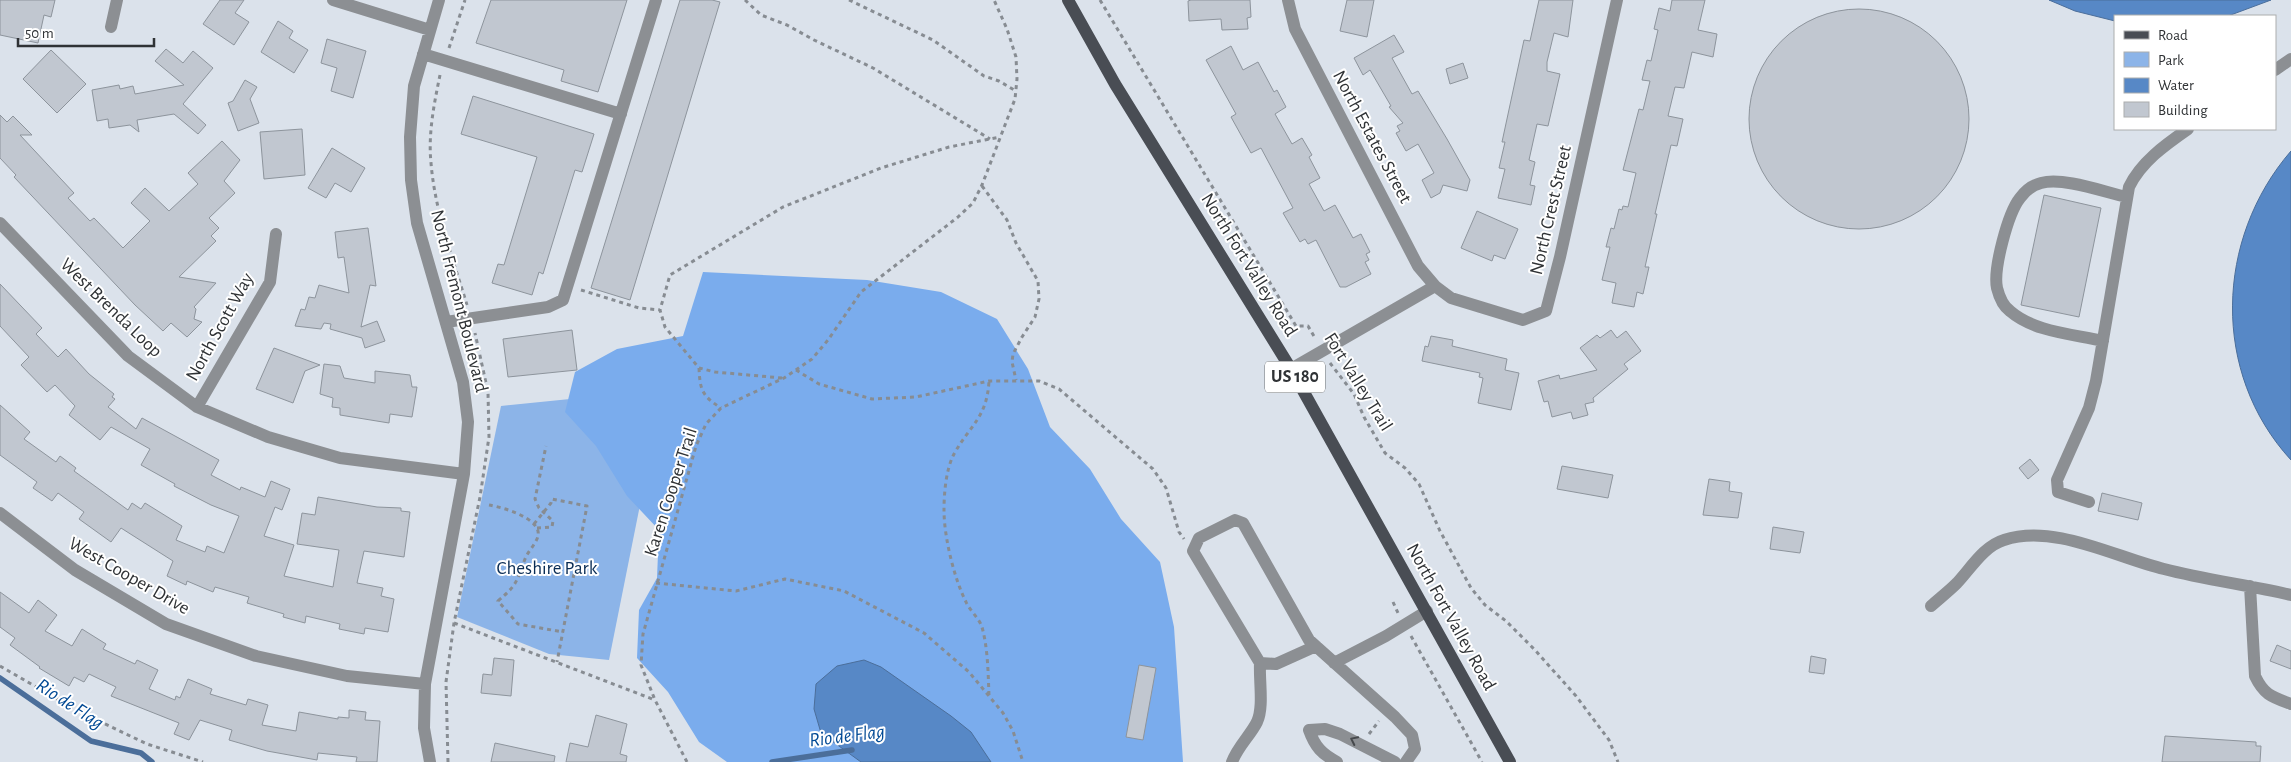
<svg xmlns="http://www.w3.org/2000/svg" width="2291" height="762" viewBox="0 0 2291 762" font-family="'Alegreya Sans',sans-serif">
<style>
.green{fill:#8cb4e8}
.forest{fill:#7aaced}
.water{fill:#5788c6;stroke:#4b6e9a}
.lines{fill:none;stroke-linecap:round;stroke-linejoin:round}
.stream{stroke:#4b6e9a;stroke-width:5.5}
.building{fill:#c1c7d0;stroke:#8d949c}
.path{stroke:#878c92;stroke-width:3;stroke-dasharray:4 4;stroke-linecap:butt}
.minor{stroke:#8c8f93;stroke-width:12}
.major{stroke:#494d54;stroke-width:12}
.oneway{stroke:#46494c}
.labels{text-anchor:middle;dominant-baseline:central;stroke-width:4;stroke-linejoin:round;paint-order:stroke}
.shield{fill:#fff;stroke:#6d7072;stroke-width:1}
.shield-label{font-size:18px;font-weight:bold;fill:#2f3235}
.street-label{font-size:19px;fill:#2f3235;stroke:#fff}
.park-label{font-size:19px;fill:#092c54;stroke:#fff}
.water-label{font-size:20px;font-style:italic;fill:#004994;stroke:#fff}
</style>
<rect width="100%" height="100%" fill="#dbe2eb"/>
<path class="green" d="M 570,399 L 658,415 L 609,660 L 549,654 L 457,617 L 501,406 Z"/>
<path class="forest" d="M 703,272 L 867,280 L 941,292 L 997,319 L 1028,369 L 1050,427 L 1090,469 L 1121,519 L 1160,562 L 1174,627 L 1183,762 L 727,762 L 699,742 L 668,692 L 637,658 L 639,610 L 657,578 L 659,530 L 627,496 L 596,446 L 565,412 L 575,372 L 617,349 L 683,336 Z"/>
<path class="water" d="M 2049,0 L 2271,0 L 2228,16 L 2115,16 L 2115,21 L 2075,11 Z
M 2291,151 L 2291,460 C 2211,373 2215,239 2291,151 Z
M 864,660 L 881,667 L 951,716 L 971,732 L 991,762 L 861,762 L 821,733 L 814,709 L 816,684 L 837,666 Z"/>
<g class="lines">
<path class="stream" d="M 0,678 L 91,741 L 141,753 L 152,762
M 772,762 L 852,750"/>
</g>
<path class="building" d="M 0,0 L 55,0 L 51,17 L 44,15 L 38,43 L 0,35 Z
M 220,0 L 244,0 L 235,13 L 249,22 L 234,45 L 203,24 Z
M 491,0 L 627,0 L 598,92 L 561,81 L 564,70 L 476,43 Z
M 680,0 L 712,0 L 720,2 L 630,300 L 591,288 Z
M 1191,0 L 1250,0 L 1251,17 L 1247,18 L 1248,29 L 1222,30 L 1221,19 L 1189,21 L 1188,1 Z
M 1347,0 L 1374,0 L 1367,37 L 1340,31 Z
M 1539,0 L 1573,0 L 1568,37 L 1554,33 L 1547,62 L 1547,71 L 1560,74 L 1548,126 L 1537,124 L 1529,160 L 1535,162 L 1530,185 L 1535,186 L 1531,205 L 1498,198 L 1505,169 L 1499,168 L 1505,142 L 1502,142 L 1524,40 L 1530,41 Z
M 1672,0 L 1705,0 L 1698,30 L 1717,34 L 1713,57 L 1692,52 L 1684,88 L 1675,87 L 1668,116 L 1683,119 L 1677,146 L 1671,145 L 1655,214 L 1657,214 L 1645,267 L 1649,267 L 1643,294 L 1637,292 L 1634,307 L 1612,303 L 1616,283 L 1602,280 L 1610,247 L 1606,247 L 1611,228 L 1614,229 L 1619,209 L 1622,210 L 1623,206 L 1628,207 L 1636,173 L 1623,170 L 1639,109 L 1643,110 L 1650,81 L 1642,80 L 1647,60 L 1651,61 L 1658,30 L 1654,29 L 1659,8 L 1670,11 Z
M1749 119a110 110 0 1 1 220 0a110 110 0 1 1-220 0Z
M 278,21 L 293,31 L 289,38 L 308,50 L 294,73 L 261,52 Z
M 1394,35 L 1404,52 L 1392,58 L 1412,94 L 1418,91 L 1447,139 L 1470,180 L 1467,191 L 1443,185 L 1440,193 L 1431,198 L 1422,180 L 1434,173 L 1418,144 L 1406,151 L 1396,133 L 1400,131 L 1397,126 L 1403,123 L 1389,107 L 1391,106 L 1370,70 L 1363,75 L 1354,58 Z
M 327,39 L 366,51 L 353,98 L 331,91 L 337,68 L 321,63 Z
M 1231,46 L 1243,70 L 1258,62 L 1274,92 L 1277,90 L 1286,107 L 1275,114 L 1292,144 L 1302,138 L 1312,155 L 1309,157 L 1320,178 L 1309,184 L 1324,211 L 1335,205 L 1353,238 L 1361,234 L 1370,252 L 1366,254 L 1369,260 L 1365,262 L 1371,274 L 1346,287 L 1340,287 L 1316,240 L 1308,244 L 1305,239 L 1300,242 L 1283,213 L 1293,208 L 1261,148 L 1251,153 L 1231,117 L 1236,114 L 1206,60 Z
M 166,49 L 183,63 L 193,51 L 213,68 L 183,104 L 206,125 L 198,134 L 174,114 L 137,120 L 139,132 L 130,125 L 109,128 L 108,119 L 97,121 L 92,90 L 119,85 L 120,89 L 133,86 L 135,94 L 184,85 L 155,61 Z
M 51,50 L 86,84 L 57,113 L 23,79 Z
M 1463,63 L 1468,78 L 1450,84 L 1446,69 Z
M 245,80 L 257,87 L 250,99 L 259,123 L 238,131 L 228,103 L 233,101 Z
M 473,96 L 594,134 L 582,172 L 575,170 L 543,274 L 539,272 L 532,295 L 492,283 L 498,264 L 504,265 L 537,157 L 461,134 Z
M 0,115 L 7,122 L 13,116 L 32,135 L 20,135 L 74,193 L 68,198 L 90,221 L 94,218 L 123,248 L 150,221 L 131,203 L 145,188 L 169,211 L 198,184 L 188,173 L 222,141 L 240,160 L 224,181 L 235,193 L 209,218 L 219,228 L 211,236 L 216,241 L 179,277 L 216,283 L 194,307 L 196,309 L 194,319 L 202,322 L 187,337 L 171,323 L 163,331 L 135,305 L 14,177 L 16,175 L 0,158 Z
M 302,129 L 305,175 L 264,179 L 260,132 Z
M 332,148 L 365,168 L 351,192 L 335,183 L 326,198 L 308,188 Z
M 2044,195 L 2101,208 L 2079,317 L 2021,305 Z
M 1477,211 L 1518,229 L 1505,259 L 1494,255 L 1492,261 L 1461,248 Z
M 368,228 L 376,286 L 370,285 L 361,327 L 377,321 L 385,341 L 365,348 L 362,338 L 330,329 L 331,324 L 324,323 L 321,329 L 295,326 L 301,309 L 305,310 L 309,297 L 315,298 L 319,285 L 349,293 L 344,257 L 338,258 L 335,232 Z
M 0,284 L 42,328 L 36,334 L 58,357 L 66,349 L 89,374 L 114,394 L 112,397 L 115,399 L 108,407 L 136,429 L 142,418 L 219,460 L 211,475 L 240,490 L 241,487 L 265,497 L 271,481 L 290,489 L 282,510 L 275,507 L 264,536 L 294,545 L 284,576 L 333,587 L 339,550 L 297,544 L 302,513 L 315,515 L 318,497 L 377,507 L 401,508 L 401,511 L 410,512 L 404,557 L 364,551 L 357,583 L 383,588 L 381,596 L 394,599 L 388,632 L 365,628 L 364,634 L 339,629 L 340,624 L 306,616 L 305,623 L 283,617 L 284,614 L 247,603 L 249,597 L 215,587 L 213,592 L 187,581 L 186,585 L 167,576 L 173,561 L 121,528 L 111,542 L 79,519 L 84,512 L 58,493 L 52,501 L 33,488 L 37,482 L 0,455 L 0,405 L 30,432 L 24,439 L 56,462 L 60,456 L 76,468 L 74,471 L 128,510 L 132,503 L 141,509 L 145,503 L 182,526 L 176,540 L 205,552 L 207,546 L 224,553 L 239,516 L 211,505 L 174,486 L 175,484 L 141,465 L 150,449 L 111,427 L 100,440 L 69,415 L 75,406 L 55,385 L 47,392 L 21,365 L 29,357 L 0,326 Z
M 572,330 L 577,370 L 508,377 L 503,339 Z
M 1611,330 L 1617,338 L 1626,331 L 1641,351 L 1624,364 L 1628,369 L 1593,398 L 1594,402 L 1585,404 L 1588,415 L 1573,419 L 1571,412 L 1552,417 L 1548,401 L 1544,402 L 1538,381 L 1559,375 L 1560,379 L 1597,370 L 1580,348 L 1597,335 L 1600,338 Z
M 1431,336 L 1453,340 L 1452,346 L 1507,359 L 1505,370 L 1519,373 L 1511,410 L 1478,403 L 1483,378 L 1479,377 L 1480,373 L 1422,361 L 1425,346 L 1428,347 Z
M 274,348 L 320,365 L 305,371 L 293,403 L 256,389 Z
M 324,364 L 340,366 L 344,378 L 375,383 L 375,371 L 410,375 L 412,387 L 417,387 L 412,417 L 390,414 L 389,423 L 340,415 L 340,408 L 332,407 L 333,398 L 320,394 Z
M 2030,459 L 2039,470 L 2028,479 L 2019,468 Z
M 1562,466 L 1613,475 L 1608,498 L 1557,489 Z
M 1709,479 L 1730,482 L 1729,491 L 1742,493 L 1738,518 L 1703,515 Z
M 2102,493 L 2142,503 L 2138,520 L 2098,511 Z
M 1773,527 L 1804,532 L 1800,553 L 1770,549 Z
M 0,592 L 29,613 L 38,600 L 57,615 L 45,631 L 72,646 L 82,629 L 106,644 L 103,649 L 135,664 L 137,660 L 158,670 L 149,689 L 175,700 L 176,696 L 180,698 L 188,679 L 212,689 L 210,694 L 246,705 L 248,699 L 268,705 L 262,725 L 296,731 L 299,712 L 338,719 L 338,717 L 349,718 L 349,710 L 366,712 L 365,720 L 380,721 L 377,762 L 356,762 L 357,757 L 318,753 L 317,760 L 267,751 L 229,740 L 232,730 L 200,720 L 189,740 L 174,734 L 179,723 L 111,696 L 116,687 L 89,674 L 84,682 L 74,677 L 69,686 L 39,668 L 40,667 L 10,645 L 15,638 L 0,627 Z
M 2277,645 L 2291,651 L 2291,669 L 2270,661 Z
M 1811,656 L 1826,659 L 1824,674 L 1809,672 Z
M 494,658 L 514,660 L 511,696 L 481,693 L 483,674 L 492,675 Z
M 1139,665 L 1156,668 L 1143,740 L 1126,737 Z
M 596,715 L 627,724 L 620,754 L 627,756 L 626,762 L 566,762 L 570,743 L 588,747 Z
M 2165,736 L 2256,742 L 2256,746 L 2261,746 L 2260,762 L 2162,762 Z
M 495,743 L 555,756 L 554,762 L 491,762 Z"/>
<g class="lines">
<path class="path" d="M 745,0 L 761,15 L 787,25 L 814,40 L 873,68 L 990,139
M 849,0 L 933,40 L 984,76 L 999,81 L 1016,91
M 1100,0 L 1296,326 L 1308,326 L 1315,338
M 449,48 L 465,0
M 440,75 C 434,104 428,134 431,163 C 435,212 453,259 467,305
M 982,186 L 1007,220 L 1016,243 L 1038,281 L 1039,299 L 1035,317 L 1022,337 L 1013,354 L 1012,362 L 1016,380
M 581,290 L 639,308 L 660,310
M 1330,363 L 1354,394 L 1364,417 L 1385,453 L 1405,468 L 1419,484 L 1440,531 L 1471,588 L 1485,605 L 1506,621 L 1535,650 L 1576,696 L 1609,740 L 1618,762
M 699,368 C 700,390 702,396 721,408
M 796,370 L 819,384 L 872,399 L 916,397 L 989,381 L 1039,381 L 1059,389 L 1153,469 L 1166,488 L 1179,532 L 1184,539
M 782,378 L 715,372 L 699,368 L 665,327 L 660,310 L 670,275 L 783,207 L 881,168 L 949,147 L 1000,137
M 489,505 C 501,507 542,518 538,536 C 536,544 528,551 525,559 C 516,582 518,584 498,601 L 518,624 L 563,632
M 534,524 L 551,503 L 552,499 L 587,506 L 557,662
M 537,528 L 552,527 L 553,521 L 539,508 L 535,499 L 546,446
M 656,583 L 736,591 L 785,579 L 844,591 L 924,633 L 969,672 L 1003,713 L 1013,731 L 1023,762
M 1393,602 L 1398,613
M 454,623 L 655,700
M 1411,636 L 1482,762
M 0,666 L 80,712 L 147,744 L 203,762
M 989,695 C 988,672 988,649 982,627 C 979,618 970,611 966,602 C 954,578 944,537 944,510 C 944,493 946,469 954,454 C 970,425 987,418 989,381
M 1369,734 L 1379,721
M 448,762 L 446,682 L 454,623 L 480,497 L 489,437 L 488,392 L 475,333
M 687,762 L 655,700 L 641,665 L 643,634 L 696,446 L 706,424 L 721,408 L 784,378 L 812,359 L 828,340 L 861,292 L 958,217 L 973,203 L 982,185 L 1015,99 L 1017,79 L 1016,57 L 1007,29 L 994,0"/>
<path class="minor" d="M 333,0 L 430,30
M 1288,0 L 1295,29 L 1418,266 L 1435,286 L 1451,298 L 1523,320 L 1546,311 L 1560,257 L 1617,0
M 111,27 L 117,0
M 423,54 L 621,114
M 2275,70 L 2291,59
M 0,223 L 128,356 L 197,407 L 268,437 L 340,458 L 464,474
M 446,322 L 548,307 L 563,300 L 656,0
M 2103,341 C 2073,334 2034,332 2010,311 C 2003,306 1999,296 1997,288 C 1993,269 2008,213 2020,198 C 2025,191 2033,185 2041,183 C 2064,177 2104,192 2127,197
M 1291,369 L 1435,286
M 197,407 L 270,282 L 276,234
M 2089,502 L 2058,492 L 2057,480 L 2089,408 L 2096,381 L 2129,187 C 2141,162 2165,145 2188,129
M 0,513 L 75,570 L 166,624 L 256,656 L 347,676 L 425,684
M 2250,586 L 2255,676 C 2264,695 2272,697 2291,704
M 1931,606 C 1940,598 1949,591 1957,583 C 1971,568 1984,546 2004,540 C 2054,523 2117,558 2164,569 C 2206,580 2249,585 2291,595
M 1316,646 L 1276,664 L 1260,663 L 1193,551 L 1199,538 L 1235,520 L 1243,523 L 1309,640 L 1395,717 L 1412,735 L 1415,749 L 1406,762
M 1334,663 L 1386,636 L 1427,611
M 430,762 L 424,728 L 425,684 L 464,474 L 468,422 L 463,382 L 417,223 L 411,180 L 410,137 L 414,86 L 439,0
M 1232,762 C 1238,746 1250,736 1257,722 C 1264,707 1259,681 1260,663
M 1337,762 C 1322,754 1315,747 1309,730 L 1325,729 L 1340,734 L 1395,762"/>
<path class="major" d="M 1068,0 L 1115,84 L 1291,369 L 1510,762"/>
</g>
<defs><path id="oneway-chevron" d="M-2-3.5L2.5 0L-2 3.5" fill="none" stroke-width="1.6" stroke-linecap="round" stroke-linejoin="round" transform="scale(1.25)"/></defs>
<use class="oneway" href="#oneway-chevron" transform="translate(1354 740) rotate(-154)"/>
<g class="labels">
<rect class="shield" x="1265" y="361.5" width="60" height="31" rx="4"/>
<g class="shield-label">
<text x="1295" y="377">US 180</text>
</g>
<g class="street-label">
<text transform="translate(1372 137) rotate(62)">North Estates Street</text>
<text transform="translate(1551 210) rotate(-77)">North Crest Street</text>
<text transform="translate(1249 265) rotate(58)">North Fort Valley Road</text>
<text transform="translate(459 301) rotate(76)">North Fremont Boulevard</text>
<text transform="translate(111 308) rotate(44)">West Brenda Loop</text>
<text transform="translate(220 327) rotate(-61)">North Scott Way</text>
<text transform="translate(1358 382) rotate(58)">Fort Valley Trail</text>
<text transform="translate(671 492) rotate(-72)">Karen Cooper Trail</text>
<text transform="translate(129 576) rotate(30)">West Cooper Drive</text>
<text transform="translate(1451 617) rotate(61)">North Fort Valley Road</text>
</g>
<g class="park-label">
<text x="547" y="568">Cheshire Park</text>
</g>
<g class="water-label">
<text transform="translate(70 704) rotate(33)">Rio de Flag</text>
<text transform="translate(847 736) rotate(-7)">Rio de Flag</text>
</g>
</g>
<rect x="2114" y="15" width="162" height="115" fill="#ffffff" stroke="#acadae"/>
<rect x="2124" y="31" width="25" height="8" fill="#494d54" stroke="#acadae"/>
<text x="2158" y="40" font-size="15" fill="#2f3235">Road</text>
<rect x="2124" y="52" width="25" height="15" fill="#8cb4e8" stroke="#acadae"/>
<text x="2158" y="65" font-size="15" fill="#2f3235">Park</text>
<rect x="2124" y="78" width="25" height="15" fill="#5788c6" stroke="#acadae"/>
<text x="2158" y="90" font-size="15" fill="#2f3235">Water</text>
<rect x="2124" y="102" width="25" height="15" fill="#c1c7d0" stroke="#acadae"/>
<text x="2158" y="115" font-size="15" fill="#2f3235">Building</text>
<path d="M18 38v8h136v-8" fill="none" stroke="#2f3235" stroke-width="2.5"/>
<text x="25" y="38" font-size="15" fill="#2f3235" stroke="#ffffff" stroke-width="4" paint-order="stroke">50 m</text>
</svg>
